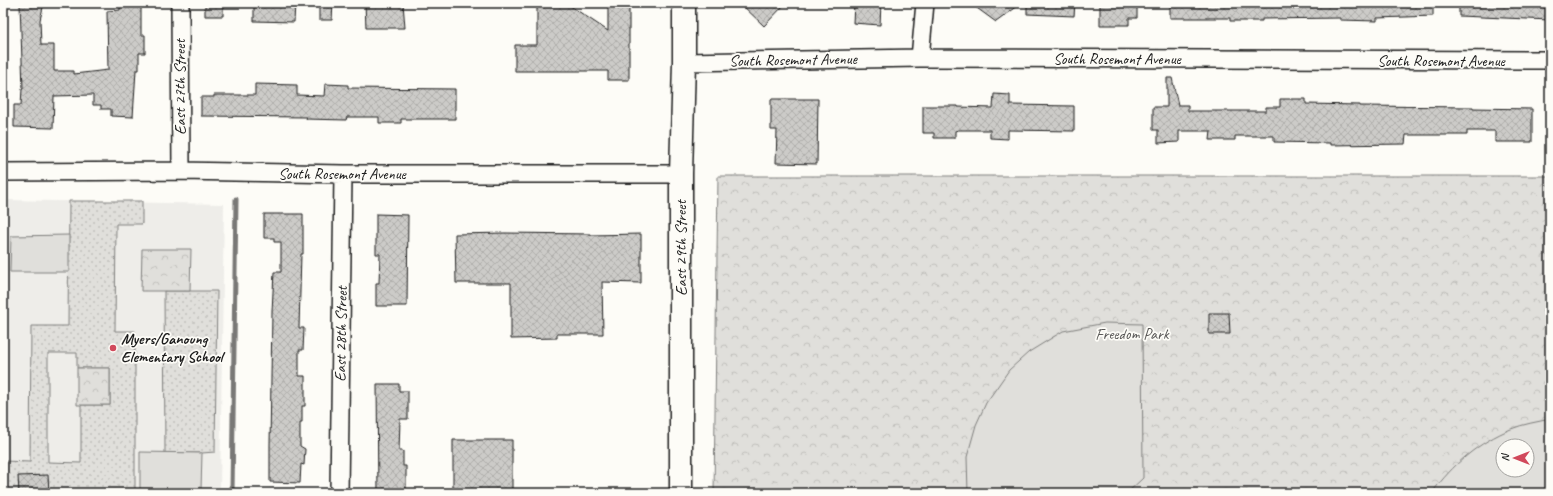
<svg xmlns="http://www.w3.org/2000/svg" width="1553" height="496" viewBox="0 0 1553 496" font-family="Caveat,sans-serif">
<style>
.built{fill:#eeede9}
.grass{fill:url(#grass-dots);stroke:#7e7e7c;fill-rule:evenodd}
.park{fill:url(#park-crowns);stroke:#7e7e7c;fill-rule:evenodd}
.pitch{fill:#e0dfdb;stroke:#7e7e7c;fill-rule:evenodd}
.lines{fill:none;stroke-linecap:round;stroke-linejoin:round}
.stream{stroke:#797876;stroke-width:5}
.building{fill:url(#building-cross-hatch);stroke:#1c1c1c}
.street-casing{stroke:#1c1c1c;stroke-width:20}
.secondary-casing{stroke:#1c1c1c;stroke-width:25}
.street{stroke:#fdfcf7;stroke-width:17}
.secondary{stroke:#fdfcf7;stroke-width:22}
.poi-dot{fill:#d1495b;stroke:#fdfcf7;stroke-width:1.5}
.labels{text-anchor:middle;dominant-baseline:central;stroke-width:3.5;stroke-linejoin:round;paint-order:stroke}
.street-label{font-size:16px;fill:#1c1c1c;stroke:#fdfcf7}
.park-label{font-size:16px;fill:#575655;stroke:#fdfcf7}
.poi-label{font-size:16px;font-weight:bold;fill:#1c1c1c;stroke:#fdfcf7;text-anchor:start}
</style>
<defs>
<pattern id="grass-dots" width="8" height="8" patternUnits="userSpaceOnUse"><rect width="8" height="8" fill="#e0dfdb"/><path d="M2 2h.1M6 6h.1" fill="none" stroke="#c0bfbb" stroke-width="1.8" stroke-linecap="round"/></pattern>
<pattern id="park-crowns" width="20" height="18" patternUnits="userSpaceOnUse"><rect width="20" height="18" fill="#e0dfdb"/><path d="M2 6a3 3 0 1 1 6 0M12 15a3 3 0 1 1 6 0" fill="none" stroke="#c0bfbb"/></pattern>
<pattern id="building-cross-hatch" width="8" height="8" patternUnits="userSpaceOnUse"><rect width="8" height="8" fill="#cccbc8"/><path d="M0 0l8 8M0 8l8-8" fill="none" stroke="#afaeab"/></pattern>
</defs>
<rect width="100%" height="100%" fill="#fdfcf7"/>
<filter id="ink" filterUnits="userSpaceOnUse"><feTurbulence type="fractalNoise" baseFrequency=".025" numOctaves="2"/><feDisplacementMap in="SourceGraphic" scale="8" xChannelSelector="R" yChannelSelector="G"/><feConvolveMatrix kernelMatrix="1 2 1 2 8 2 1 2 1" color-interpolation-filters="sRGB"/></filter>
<g filter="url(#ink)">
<path class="built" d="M 3,200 L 224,204 L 220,493 L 3,493 Z"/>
<path class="grass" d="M 69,201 L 142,201 L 142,224 L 116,224 L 115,331 L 135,331 L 135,493 L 3,493 L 3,461 L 30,462 L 31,326 L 68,326 ZM 48,353 L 77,353 L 77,368 L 110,368 L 110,405 L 81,405 L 81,463 L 48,462 Z
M 164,291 L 217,291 L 215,452 L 202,453 L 165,453 Z"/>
<path class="park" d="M 718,176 L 1550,176 L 1550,493 L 714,493 ZM 1503,446 L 1527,446 L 1527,470 L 1503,470 Z
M 142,249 L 191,249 L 190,291 L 141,291 Z
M 77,368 L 110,368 L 110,405 L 77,405 Z"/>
<path class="pitch" d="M 69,235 L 69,272 L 10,272 L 11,236 Z
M 1105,323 L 1142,324 L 1143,478 L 1127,493 L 968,493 L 967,457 L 976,425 L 986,403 L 1009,370 L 1029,352 L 1063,331 Z
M 1550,419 L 1550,493 L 1432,493 C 1452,465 1479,442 1511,429 C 1523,424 1537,422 1550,419 ZM 1503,446 L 1527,446 L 1527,470 L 1503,470 Z
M 140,452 L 202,453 L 201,490 L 140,489 Z"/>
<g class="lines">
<path class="stream" d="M 232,493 L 236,199"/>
</g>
<path class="building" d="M 24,3 L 44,3 L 40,20 L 41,45 L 54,45 L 54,71 L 74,71 L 74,74 L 108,70 L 107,11 L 120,10 L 120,3 L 141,3 L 141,35 L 145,35 L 145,53 L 139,53 L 139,70 L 136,70 L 133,117 L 111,116 L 111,109 L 101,109 L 101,105 L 93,105 L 93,95 L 54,96 L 53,128 L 14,127 L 14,105 L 21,105 L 22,89 L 23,89 L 20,4 Z
M 205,3 L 223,3 L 223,16 L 205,16 Z
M 254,3 L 295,3 L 294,22 L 254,21 Z
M 319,3 L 333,3 L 332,20 L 319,20 Z
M 365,3 L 403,3 L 405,28 L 366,28 Z
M 537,3 L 566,3 L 608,31 L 608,3 L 629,3 L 629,80 L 608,80 L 608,71 L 515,71 L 515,45 L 537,45 Z
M 740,3 L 786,3 L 764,26 Z
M 854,3 L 881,3 L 880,25 L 853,23 Z
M 970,3 L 1022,3 L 996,22 Z
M 1027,3 L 1075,3 L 1074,16 L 1027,14 Z
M 1100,3 L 1137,3 L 1137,18 L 1129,18 L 1129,25 L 1100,25 Z
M 1170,3 L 1433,3 L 1433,16 L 1377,18 L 1377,21 L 1340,20 L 1340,18 L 1262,19 L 1262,21 L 1230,21 L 1230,18 L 1170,18 Z
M 1459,3 L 1550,3 L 1550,20 L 1459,16 Z
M 1167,78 L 1172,78 L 1178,105 L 1188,105 L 1188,111 L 1266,111 L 1266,107 L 1280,107 L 1280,99 L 1306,99 L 1306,104 L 1360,105 L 1360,106 L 1473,107 L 1473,108 L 1532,109 L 1532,142 L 1495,142 L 1495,131 L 1467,131 L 1467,135 L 1406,135 L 1405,144 L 1330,145 L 1330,143 L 1274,142 L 1274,136 L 1235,136 L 1235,140 L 1210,140 L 1211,131 L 1179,131 L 1179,142 L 1158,143 L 1158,130 L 1153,130 L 1153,107 L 1167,107 Z
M 255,84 L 297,85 L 297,95 L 324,96 L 325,84 L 348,85 L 348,88 L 455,89 L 455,119 L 401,119 L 401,123 L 379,123 L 379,117 L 347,117 L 346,120 L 306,119 L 307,117 L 201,116 L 201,97 L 214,97 L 214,95 L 255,95 Z
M 994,94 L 1010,95 L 1010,105 L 1074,106 L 1074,131 L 1008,130 L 1008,139 L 990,138 L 990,130 L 958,130 L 955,131 L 955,138 L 934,138 L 934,133 L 923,133 L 923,106 L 958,106 L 958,107 L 993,108 Z
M 771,99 L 818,99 L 817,164 L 776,163 L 777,130 L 771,130 Z
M 264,214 L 303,214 L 303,254 L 301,254 L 299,328 L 304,328 L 303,350 L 299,350 L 299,376 L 305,376 L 305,406 L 302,406 L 302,422 L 300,422 L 300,446 L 305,449 L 304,465 L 301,464 L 300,483 L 270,482 L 270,445 L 272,312 L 274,272 L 281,272 L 281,242 L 274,242 L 274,238 L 264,238 Z
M 376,214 L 408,215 L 407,306 L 376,306 L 376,283 L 379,283 L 380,254 L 376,254 Z
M 505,233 L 591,234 L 591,235 L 641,234 L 641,283 L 602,282 L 603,334 L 557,334 L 557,338 L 511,339 L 511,283 L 456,283 L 455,234 Z
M 1209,313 L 1229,313 L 1230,334 L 1209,334 Z
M 377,384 L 399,384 L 399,391 L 408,391 L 408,419 L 400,419 L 399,451 L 403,451 L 403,466 L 406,466 L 406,493 L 378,493 Z
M 453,440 L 512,440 L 512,493 L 453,493 Z
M 48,475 L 49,493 L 19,493 L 18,476 Z"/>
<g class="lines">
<defs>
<path id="street" d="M 180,3 L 181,171
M 920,58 L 925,3
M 684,62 L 920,58 L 1550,60
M 3,172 L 181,171 L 343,174 L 681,174
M 339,493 L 343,174"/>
<path id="secondary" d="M 681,493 L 681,174 L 684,62 L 684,3"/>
</defs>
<use href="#street" class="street-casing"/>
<use href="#secondary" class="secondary-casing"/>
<use href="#street" class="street"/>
<use href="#secondary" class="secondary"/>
</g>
</g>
<circle class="poi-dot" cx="113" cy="348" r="4"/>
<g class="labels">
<g class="street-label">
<text x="1117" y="59">South Rosemont Avenue</text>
<text transform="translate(793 60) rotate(-1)">South Rosemont Avenue</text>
<text x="1441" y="61">South Rosemont Avenue</text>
<text transform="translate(180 87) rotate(-90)">East 27th Street</text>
<text x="342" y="174">South Rosemont Avenue</text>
<text transform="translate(681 248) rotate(-90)">East 29th Street</text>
<text transform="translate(341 334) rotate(-89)">East 28th Street</text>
</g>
<g class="park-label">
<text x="1132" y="334">Freedom Park</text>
</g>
<g class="poi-label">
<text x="121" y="339">Myers/Ganoung<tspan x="121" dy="18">Elementary School</tspan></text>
</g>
</g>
<rect width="1553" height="496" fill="none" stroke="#fdfcf7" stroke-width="16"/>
<rect x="8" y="8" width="1537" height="480" fill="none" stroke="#1c1c1c" stroke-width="1.5" filter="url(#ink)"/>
<g transform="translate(1515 458) rotate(270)"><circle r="19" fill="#fdfcf7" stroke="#a3a29f"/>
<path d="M0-3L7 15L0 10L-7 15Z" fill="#d1495b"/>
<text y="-6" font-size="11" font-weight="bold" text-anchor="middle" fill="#1c1c1c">N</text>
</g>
</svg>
